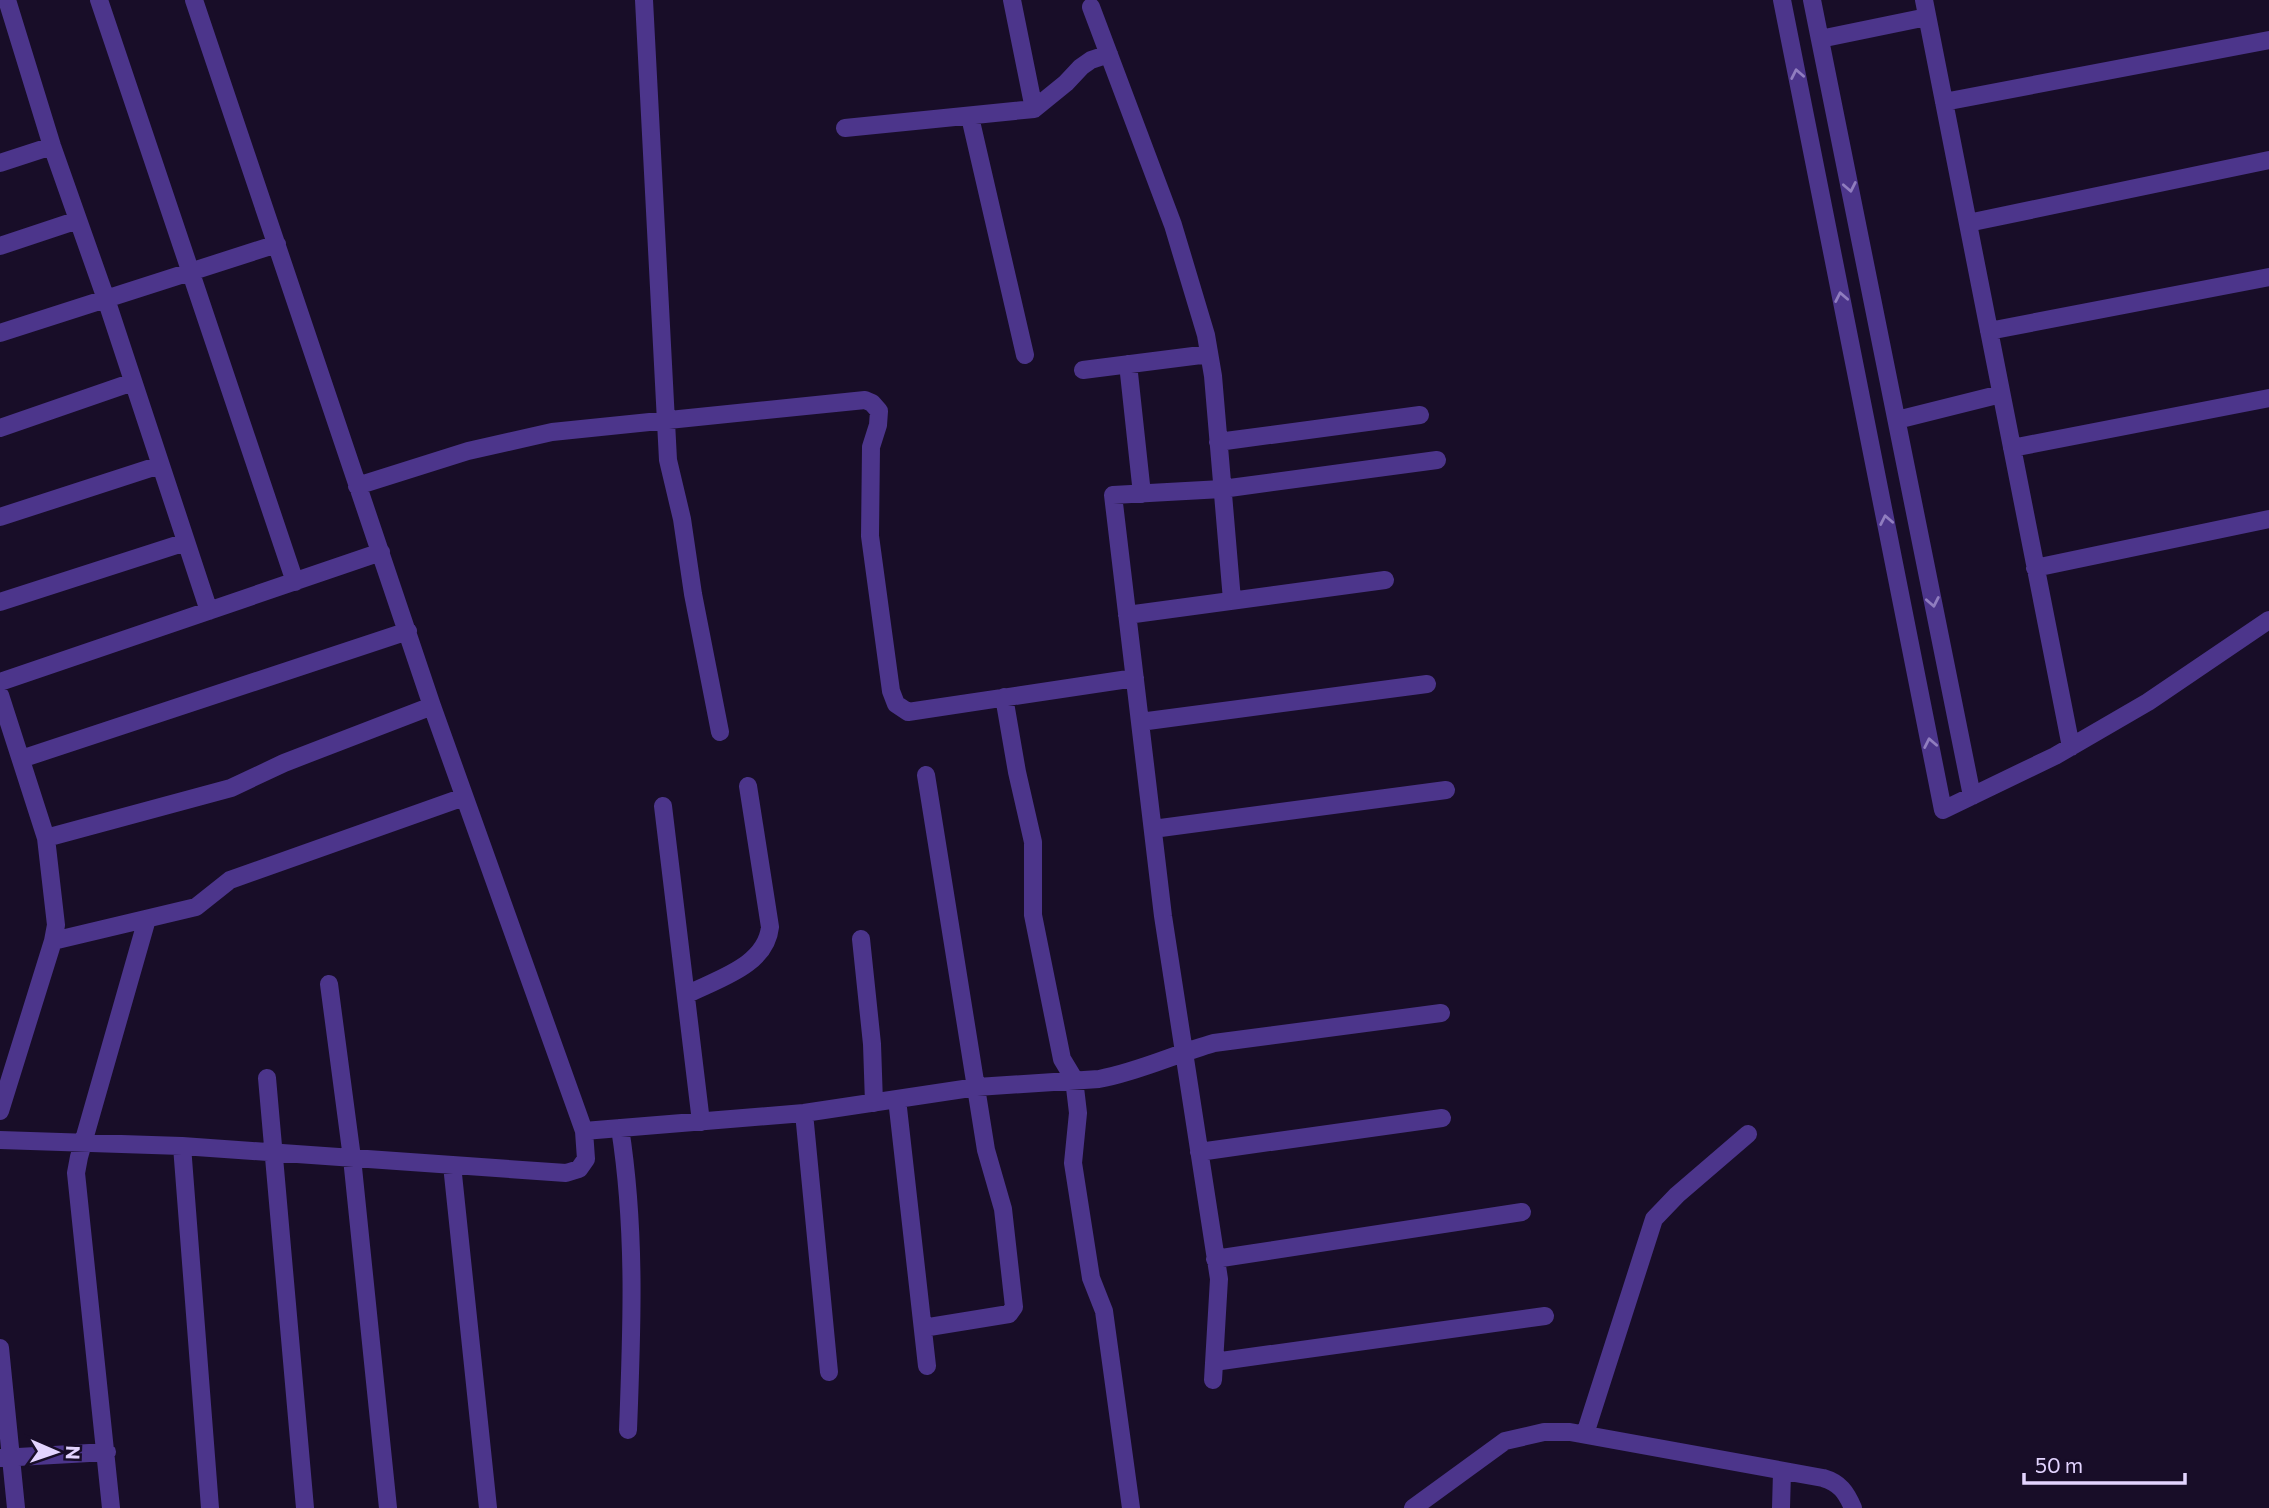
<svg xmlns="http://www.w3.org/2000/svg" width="2269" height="1508" viewBox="0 0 2269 1508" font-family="Commissioner,sans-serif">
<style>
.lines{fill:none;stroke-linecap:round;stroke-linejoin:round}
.street{stroke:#4c358b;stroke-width:18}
.oneway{stroke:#907dbf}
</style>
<rect width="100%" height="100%" fill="#180d28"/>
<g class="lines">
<path class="street" d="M 7,0 L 52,146 L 106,299 L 209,611
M 99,0 L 295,582
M 644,0 L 668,460 L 682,519 L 693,594 L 720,732
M 1012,0 L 1034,109
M 1782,0 L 1943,810 L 2055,756 L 2148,702 L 2269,620
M 1812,0 L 1972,796
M 1924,0 L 2071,747
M 1091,7 L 1173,225 L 1206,335 L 1213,376 L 1232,600
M 1820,39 L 1927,17
M 1944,102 L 2269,40
M 970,117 L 1025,355
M 845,128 L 1034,109 L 1066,83 L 1081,67 L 1091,60 L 1109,54
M 0,163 L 52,146
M 1968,223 L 2269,160
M 0,246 L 78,220
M 1989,331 L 2269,277
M 0,333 L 277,244
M 1128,364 L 1142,494
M 1083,370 L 1209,354
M 1897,420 L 2001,394
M 0,428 L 133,382
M 1218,442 L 1420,415
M 2012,448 L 2269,398
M 357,486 L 468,451 L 552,432 L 865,400 L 872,403 L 879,411 L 878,425 L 871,447 L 870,536 L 891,691 L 896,704 L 908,712 L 1135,678
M 0,517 L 160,465
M 2035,568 L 2269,519
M 0,602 L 186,542
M 1127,615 L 1385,580
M 0,682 L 381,552
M 0,695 L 46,838 L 56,925 L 53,941 L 0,1111
M 1004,697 L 1017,772 L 1033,842 L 1033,915 L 1062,1059 L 1074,1079 L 1078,1113 L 1073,1163 L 1091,1278 L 1104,1311 L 1131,1508
M 1140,722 L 1427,684
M 21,759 L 408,631
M 663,806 L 701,1122
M 1153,829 L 1446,790
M 46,838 L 231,788 L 284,763 L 432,706
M 861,939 L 872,1044 L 874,1103
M 53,941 L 196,907 L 230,880 L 464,797
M 329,984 L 352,1158 L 388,1508
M 686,995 C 717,979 766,966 770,927 L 748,786
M 267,1078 L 305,1508
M 897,1099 L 927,1366
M 804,1113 L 829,1372
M 620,1128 C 636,1230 632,1328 628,1430
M 584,1131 L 804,1113 L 977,1087 L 1099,1079 C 1138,1072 1175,1054 1214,1043 L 1441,1013
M 0,1140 L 182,1146 L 566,1173 L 579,1169 L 586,1159 L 584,1131 L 432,706 L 194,0
M 182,1146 L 210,1508
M 1199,1152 L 1442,1118
M 452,1165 L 488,1508
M 1215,1259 L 1522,1212
M 923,1328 L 1009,1314 L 1014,1307 L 1003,1209 L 986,1150 L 926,775
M 0,1348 L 16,1508
M 1214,1362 L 1545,1316
M 1213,1380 L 1219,1279 L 1163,916 L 1113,495 L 1222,489 L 1437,460
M 1585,1434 L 1654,1219 L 1677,1195 L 1748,1134
M 0,1458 L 107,1452
M 111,1508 L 76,1173 L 79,1157 L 147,919
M 1413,1508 L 1505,1441 L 1544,1432 L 1570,1432 L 1823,1478 C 1840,1483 1846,1492 1853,1508
M 1781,1508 L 1782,1472"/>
</g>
<defs><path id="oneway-chevron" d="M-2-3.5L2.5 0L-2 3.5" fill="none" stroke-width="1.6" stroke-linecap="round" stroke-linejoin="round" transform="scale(1.75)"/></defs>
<g class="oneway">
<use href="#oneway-chevron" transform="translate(1797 74) rotate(-101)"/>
<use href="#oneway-chevron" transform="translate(1850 187) rotate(79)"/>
<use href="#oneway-chevron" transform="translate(1841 297) rotate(-101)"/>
<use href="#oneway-chevron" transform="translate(1886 520) rotate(-101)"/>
<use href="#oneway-chevron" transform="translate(1933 602) rotate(79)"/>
<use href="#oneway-chevron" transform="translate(1930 743) rotate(-101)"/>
</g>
<g transform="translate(56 1452) rotate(92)" stroke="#180d28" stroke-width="5" paint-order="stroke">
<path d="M0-5L12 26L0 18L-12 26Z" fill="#e3d4ff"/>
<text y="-10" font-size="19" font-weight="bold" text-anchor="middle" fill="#e3d4ff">N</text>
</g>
<path d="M2024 1473v10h161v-10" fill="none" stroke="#e3d4ff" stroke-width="3.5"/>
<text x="2035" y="1473" font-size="21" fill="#e3d4ff" stroke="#180d28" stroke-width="5" paint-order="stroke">50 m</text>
</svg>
